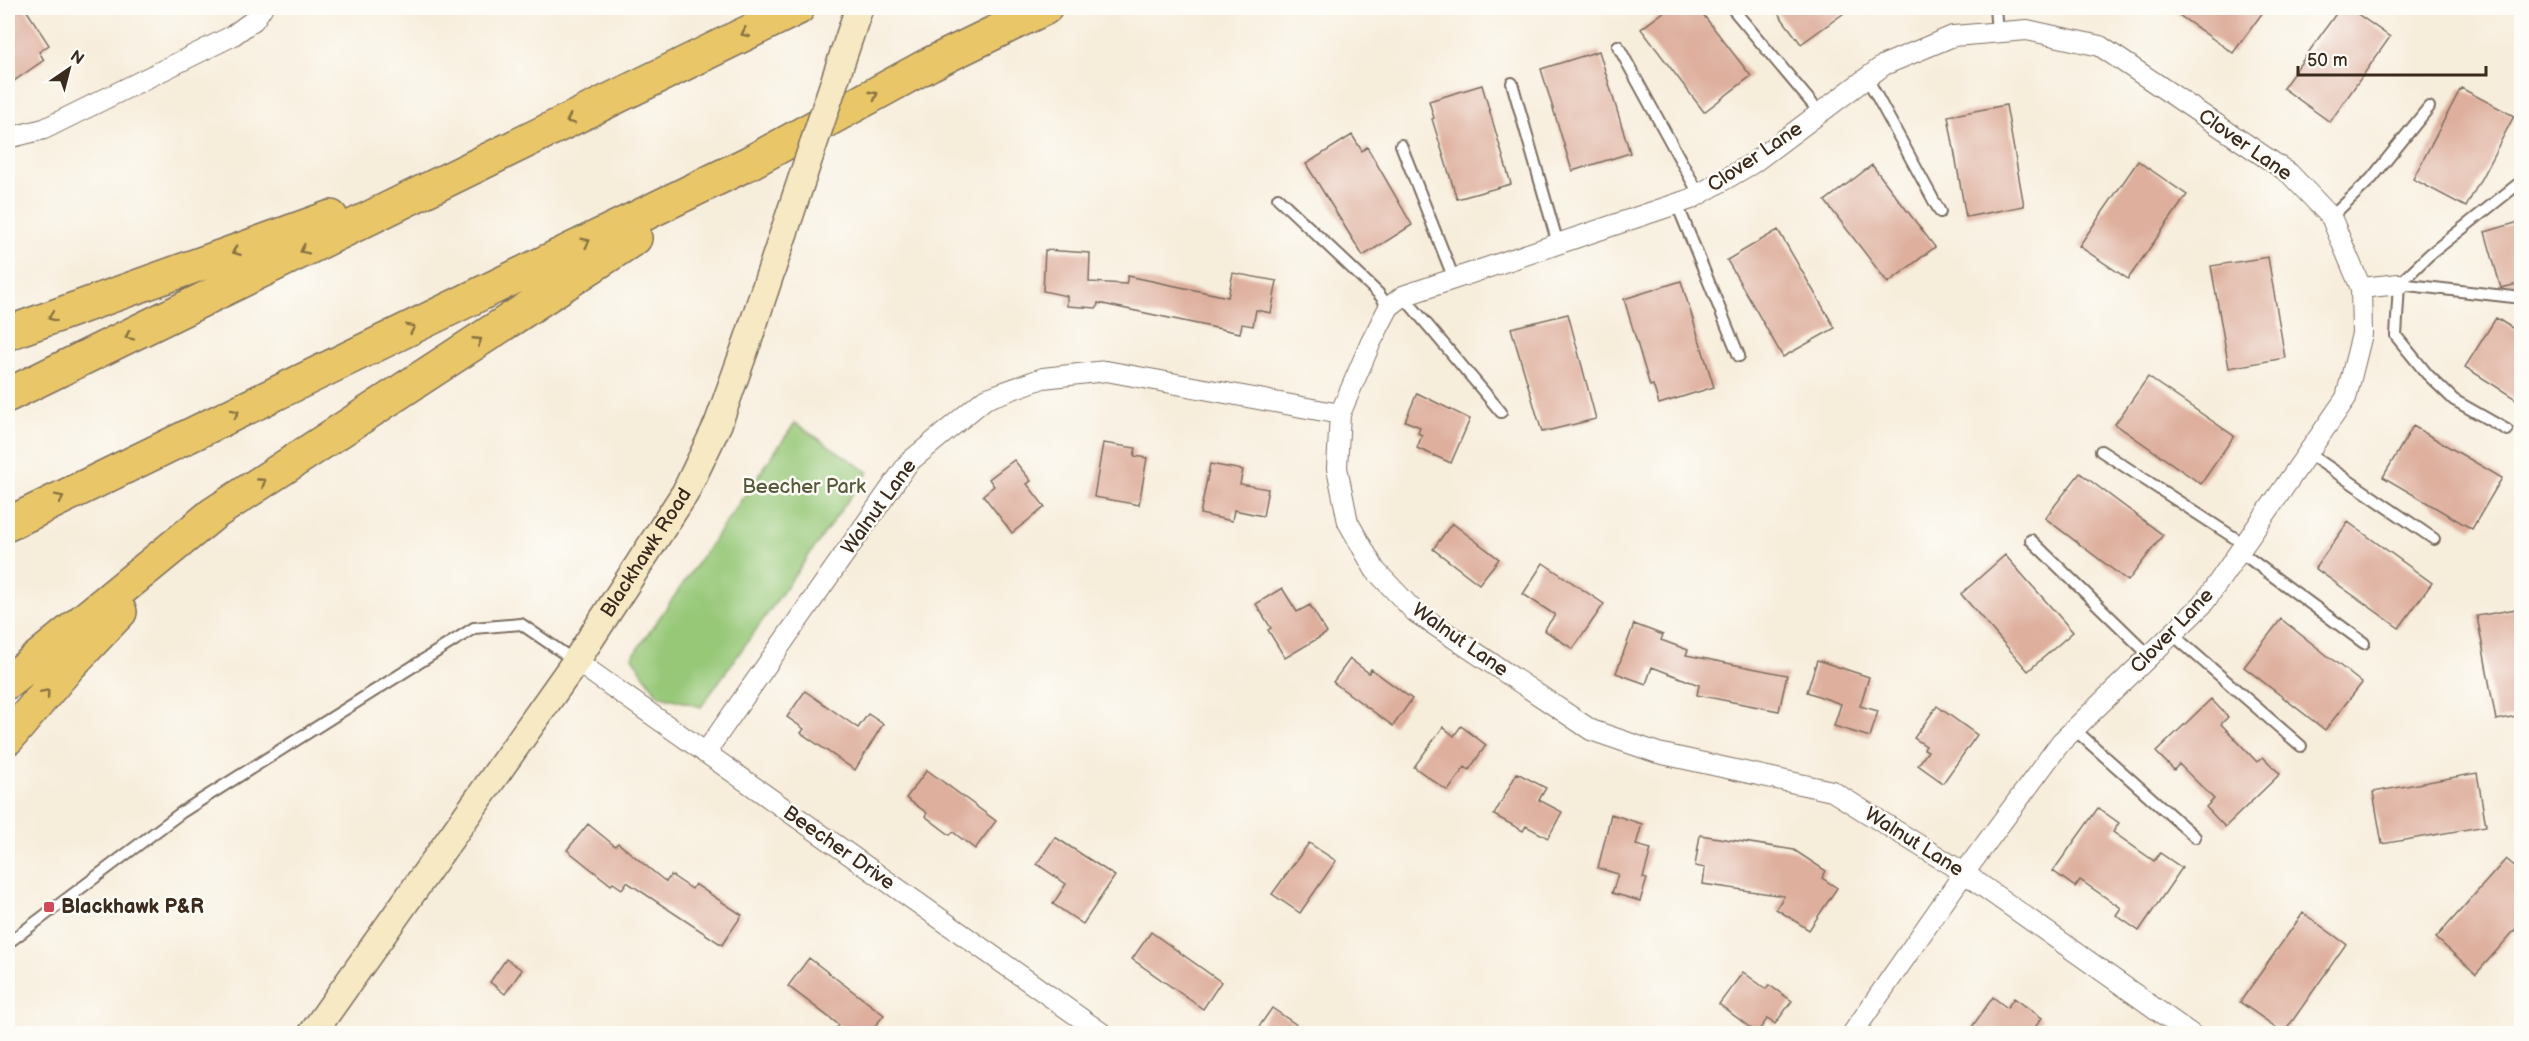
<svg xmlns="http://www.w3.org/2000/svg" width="2529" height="1041" viewBox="0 0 2529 1041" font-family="'Balsamiq Sans',sans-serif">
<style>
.green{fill:#97c878;stroke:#69794b;stroke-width:1.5}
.building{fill:#deaf9d}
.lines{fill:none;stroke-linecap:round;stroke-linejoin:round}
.lane-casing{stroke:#7d6e60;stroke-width:14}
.street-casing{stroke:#7d6e60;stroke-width:22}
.secondary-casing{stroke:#7d6e60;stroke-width:30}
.highway-casing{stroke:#7d6e60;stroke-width:36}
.lane{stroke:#fff;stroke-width:10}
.street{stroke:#fff;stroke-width:20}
.secondary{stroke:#f6e9c3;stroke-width:27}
.highway{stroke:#e9c769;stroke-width:33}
.secondary-bridge-casing{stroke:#7d6e60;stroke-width:30;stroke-linecap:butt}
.secondary-bridge{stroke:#f6e9c3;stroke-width:27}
.oneway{stroke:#897140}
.poi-dot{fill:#d1495b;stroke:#fdfcf7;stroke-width:2}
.labels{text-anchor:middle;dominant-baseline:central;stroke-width:5;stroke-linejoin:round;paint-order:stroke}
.street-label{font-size:20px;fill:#3b2a1e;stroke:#fdfcf7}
.park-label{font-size:20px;fill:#575939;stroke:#fdfcf7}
.poi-label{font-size:20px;font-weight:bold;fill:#3b2a1e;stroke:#fdfcf7;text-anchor:start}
</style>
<rect width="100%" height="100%" fill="#fdfcf7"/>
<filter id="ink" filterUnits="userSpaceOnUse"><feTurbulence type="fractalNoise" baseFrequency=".0167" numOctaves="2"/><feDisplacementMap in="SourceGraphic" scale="12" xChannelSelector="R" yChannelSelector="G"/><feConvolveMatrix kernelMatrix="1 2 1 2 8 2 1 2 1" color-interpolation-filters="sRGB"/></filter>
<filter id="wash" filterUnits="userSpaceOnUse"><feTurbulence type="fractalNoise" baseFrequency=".008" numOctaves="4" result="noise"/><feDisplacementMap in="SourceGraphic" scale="24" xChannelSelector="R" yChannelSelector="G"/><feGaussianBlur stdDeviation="1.35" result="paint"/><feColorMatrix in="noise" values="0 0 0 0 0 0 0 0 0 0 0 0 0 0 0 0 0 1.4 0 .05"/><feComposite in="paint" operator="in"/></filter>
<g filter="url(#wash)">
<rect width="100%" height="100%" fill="#f7eddb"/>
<path class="green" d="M 795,423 L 868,472 L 701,707 L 658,695 L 632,657 Z"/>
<g id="blocks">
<path class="building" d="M 8,8 L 25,8 L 49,45 L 39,52 L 44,60 L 8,85 Z
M 1669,8 L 1698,8 L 1751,76 L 1704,112 L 1641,29 Z
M 1774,8 L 1851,8 L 1801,44 Z
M 2169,8 L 2266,8 L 2233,53 Z
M 2340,8 L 2349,8 L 2390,37 L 2330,122 L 2283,88 Z
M 1599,51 L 1630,153 L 1572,171 L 1541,69 Z
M 1482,85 L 1511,184 L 1457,199 L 1432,119 L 1434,118 L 1429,101 Z
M 2461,88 L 2514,116 L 2466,207 L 2413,179 Z
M 2006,105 L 2024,206 L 1966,217 L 1948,116 Z
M 1352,135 L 1362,151 L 1367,147 L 1412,225 L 1363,256 L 1306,164 Z
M 2138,161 L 2187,195 L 2128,279 L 2079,246 Z
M 1872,165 L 1935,247 L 1888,283 L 1825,201 Z
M 2522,221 L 2522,283 L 2501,288 L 2485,232 Z
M 1778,230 L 1835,328 L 1783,357 L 1727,260 Z
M 1045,250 L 1090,253 L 1089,282 L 1126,284 L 1128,276 L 1228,297 L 1233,273 L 1277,281 L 1271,313 L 1256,310 L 1253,326 L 1242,324 L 1240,333 L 1098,303 L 1097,308 L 1067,306 L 1067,296 L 1043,291 Z
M 2268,257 L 2285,358 L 2229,368 L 2211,266 Z
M 1681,281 L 1714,387 L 1659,404 L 1653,385 L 1650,386 L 1624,299 Z
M 1568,314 L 1596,419 L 1542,432 L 1511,328 Z
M 2496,318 L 2522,334 L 2522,403 L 2465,367 Z
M 2148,377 L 2234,436 L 2201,484 L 2115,424 Z
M 1417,393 L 1470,419 L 1451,463 L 1417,448 L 1422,435 L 1418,433 L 1420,427 L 1405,421 Z
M 2413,426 L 2502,478 L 2472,529 L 2383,477 Z
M 1103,443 L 1136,448 L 1134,456 L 1147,458 L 1139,505 L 1094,497 Z
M 1014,460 L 1031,481 L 1027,484 L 1045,507 L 1012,533 L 983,495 L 994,486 L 989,479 Z
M 1210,464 L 1243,470 L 1240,484 L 1268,489 L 1263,516 L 1234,510 L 1232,521 L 1200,514 Z
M 2080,473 L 2163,535 L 2128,581 L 2045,518 Z
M 2348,522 L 2432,583 L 2399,628 L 2315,568 Z
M 1452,523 L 1499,559 L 1479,584 L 1433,549 Z
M 2005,555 L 2073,632 L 2028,671 L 1961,594 Z
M 1543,563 L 1604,604 L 1573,649 L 1544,630 L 1555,615 L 1523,594 Z
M 1282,588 L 1297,612 L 1310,605 L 1327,633 L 1285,658 L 1268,630 L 1271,628 L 1256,604 Z
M 2522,608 L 2522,715 L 2496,720 L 2477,616 Z
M 2281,619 L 2362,683 L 2325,730 L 2244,667 Z
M 1634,624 L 1663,635 L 1661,640 L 1688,650 L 1686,655 L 1787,675 L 1779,711 L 1697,695 L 1699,685 L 1652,667 L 1646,684 L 1616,673 Z
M 1350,659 L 1369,673 L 1371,669 L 1412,699 L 1393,726 L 1333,682 Z
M 1817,660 L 1869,677 L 1860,706 L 1878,711 L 1870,737 L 1834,726 L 1841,704 L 1807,692 Z
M 805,691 L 858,728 L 868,714 L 883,724 L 855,770 L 801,733 L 804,729 L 787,717 Z
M 2211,699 L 2228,717 L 2221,724 L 2257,762 L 2263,757 L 2280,774 L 2225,827 L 2206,807 L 2214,799 L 2179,764 L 2174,770 L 2156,752 Z
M 1937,706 L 1977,735 L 1943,783 L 1918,765 L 1928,751 L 1924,749 L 1926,746 L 1914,738 Z
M 1461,726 L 1486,745 L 1469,770 L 1465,767 L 1448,791 L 1414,767 L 1443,727 L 1454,736 Z
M 927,770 L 996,821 L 975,849 L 953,832 L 950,835 L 925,816 L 927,813 L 906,798 Z
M 1517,773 L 1546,788 L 1539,800 L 1562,812 L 1548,838 L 1526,826 L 1523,831 L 1494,815 Z
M 2477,773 L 2486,826 L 2382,844 L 2373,792 Z
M 2098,808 L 2119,823 L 2113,832 L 2154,861 L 2160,853 L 2182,868 L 2139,931 L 2116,915 L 2121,908 L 2080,880 L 2075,887 L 2053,871 Z
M 1611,814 L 1642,824 L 1636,845 L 1651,849 L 1643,878 L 1647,879 L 1640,901 L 1612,893 L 1618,874 L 1598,868 Z
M 588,824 L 615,846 L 618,843 L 666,882 L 671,875 L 692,889 L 695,884 L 742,915 L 722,945 L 627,882 L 622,889 L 613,883 L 611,885 L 567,850 Z
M 1700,835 L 1794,850 L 1826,871 L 1822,878 L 1837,888 L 1809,930 L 1776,909 L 1784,896 L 1703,884 L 1705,868 L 1695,866 Z
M 1055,837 L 1115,876 L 1083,924 L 1053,904 L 1066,884 L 1037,864 Z
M 1309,843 L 1336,861 L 1300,913 L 1272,894 Z
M 2506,859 L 2522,872 L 2522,922 L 2476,974 L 2436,938 Z
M 2303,913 L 2346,944 L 2284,1033 L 2240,1002 Z
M 1151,932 L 1221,982 L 1203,1009 L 1132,959 Z
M 809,958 L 884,1015 L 869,1034 L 832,1034 L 839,1025 L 788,986 Z
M 506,959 L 522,970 L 505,994 L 490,982 Z
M 1743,972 L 1766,989 L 1769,985 L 1792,1001 L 1775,1024 L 1768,1018 L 1757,1033 L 1719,1004 Z
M 1993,997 L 2007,1008 L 2014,998 L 2042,1018 L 2030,1034 L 1967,1034 Z
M 1272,1008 L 1310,1034 L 1254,1034 Z"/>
</g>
</g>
<g filter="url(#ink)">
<use href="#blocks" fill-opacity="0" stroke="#7d6e60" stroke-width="1.5"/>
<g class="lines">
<defs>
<path id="lane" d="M 1732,8 L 1820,113
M 1995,8 L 1997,32
M 1618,46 L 1699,194
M 1867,78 L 1940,212
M 1512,83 L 1558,244
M 1401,145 L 1454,279
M 1278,198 L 1378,293 L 1389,307
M 1677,204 L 1739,356
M 2331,217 L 2372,178 L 2429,107
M 2399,284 L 2522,298
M 1403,296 L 1501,412
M 2507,430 L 2454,400 L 2427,374 L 2396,336 L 2399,284 L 2429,255 L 2522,181
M 2101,451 L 2244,544
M 2308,453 L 2434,539
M 2031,540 L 2150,656
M 2239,551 L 2364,643
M 2172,634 L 2301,746
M 2074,729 L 2195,837
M 8,943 L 182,812 L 474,628 L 521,624 L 575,661"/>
<path id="street" d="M 8,138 L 44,129 L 232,36 L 254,20 L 262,8
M 2361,288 L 2399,284
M 576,661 L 1103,1034
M 705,753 L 909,462 L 985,399 L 1043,378 L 1106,371 L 1340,414
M 1852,1034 L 1964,873 L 2061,742 L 2203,604 L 2346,398 L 2362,334 L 2361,288 L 2331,217 L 2289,173 L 2100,46 L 2027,30 L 1953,36 L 1884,65 L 1753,163 L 1691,199 L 1403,296 L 1389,307 L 1371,342 L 1340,414 L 1337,468 L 1348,522 L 1375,570 L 1415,612 L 1591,730 L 1658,753 L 1832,791 L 1964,873 L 2191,1034"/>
<g id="secondary">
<path id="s1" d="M 312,1034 L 576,661 L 685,493 L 718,424 L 747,343"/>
</g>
<path id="highway" d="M 8,333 L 331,217
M 8,395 L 798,8
M 8,524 L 749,163 L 930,64 L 1045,8
M 8,682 L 213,514 L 635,238
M 8,738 L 68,667 L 120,612"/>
</defs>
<use href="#lane" class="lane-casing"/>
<use href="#street" class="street-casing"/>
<use href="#secondary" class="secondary-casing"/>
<use href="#highway" class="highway-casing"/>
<use href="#lane" class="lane"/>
<use href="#street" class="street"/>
<use href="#secondary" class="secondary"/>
<use href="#highway" class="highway"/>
<defs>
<path id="secondary-bridge" d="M 747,343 L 859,8"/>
</defs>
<use href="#secondary-bridge" class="secondary-bridge-casing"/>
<use href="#secondary-bridge" class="secondary-bridge"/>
</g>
<defs><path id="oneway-chevron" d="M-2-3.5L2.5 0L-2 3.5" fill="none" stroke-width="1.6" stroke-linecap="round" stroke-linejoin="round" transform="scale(1.5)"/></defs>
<g class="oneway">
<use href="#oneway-chevron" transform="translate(745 33) rotate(154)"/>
<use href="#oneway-chevron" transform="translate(874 95) rotate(-28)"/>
<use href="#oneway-chevron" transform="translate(570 120) rotate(154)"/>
<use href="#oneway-chevron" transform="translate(586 242) rotate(-26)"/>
<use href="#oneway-chevron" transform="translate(304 250) rotate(154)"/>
<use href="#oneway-chevron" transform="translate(236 251) rotate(160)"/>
<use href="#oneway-chevron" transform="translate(52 317) rotate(160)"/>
<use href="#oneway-chevron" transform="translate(411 328) rotate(-26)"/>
<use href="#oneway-chevron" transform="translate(129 336) rotate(154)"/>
<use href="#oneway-chevron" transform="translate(478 341) rotate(-33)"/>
<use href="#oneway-chevron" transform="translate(235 413) rotate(-26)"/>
<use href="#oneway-chevron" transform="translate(262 482) rotate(-33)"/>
<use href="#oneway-chevron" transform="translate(60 498) rotate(-26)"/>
<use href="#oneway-chevron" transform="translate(46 693) rotate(-49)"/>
</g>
</g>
<rect class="poi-dot" x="43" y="901" width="12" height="12" rx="3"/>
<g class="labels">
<g class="street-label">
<text transform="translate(2245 145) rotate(35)">Clover Lane</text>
<text transform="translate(1755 157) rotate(-34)">Clover Lane</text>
<text transform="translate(879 507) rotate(-54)">Walnut Lane</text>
<text stroke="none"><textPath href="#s1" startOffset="586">Blackhawk Road</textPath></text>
<text transform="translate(2172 631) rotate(-46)">Clover Lane</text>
<text transform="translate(1460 640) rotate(35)">Walnut Lane</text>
<text transform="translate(1914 842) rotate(32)">Walnut Lane</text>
<text transform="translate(839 848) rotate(35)">Beecher Drive</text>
</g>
<g class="park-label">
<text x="804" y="487">Beecher Park</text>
</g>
<g class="poi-label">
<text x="61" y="907">Blackhawk P&amp;R</text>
</g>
</g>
<rect width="2529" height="1041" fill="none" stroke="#fdfcf7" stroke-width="30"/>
<g transform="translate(69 69) rotate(35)" stroke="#fdfcf7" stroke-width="4.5" paint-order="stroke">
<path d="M0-4.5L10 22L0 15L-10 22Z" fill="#3b2a1e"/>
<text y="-9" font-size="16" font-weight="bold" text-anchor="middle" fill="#3b2a1e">N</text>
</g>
<path d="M2298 66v9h188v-9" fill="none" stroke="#3b2a1e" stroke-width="3"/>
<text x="2307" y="66" font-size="18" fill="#3b2a1e" stroke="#fdfcf7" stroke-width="4.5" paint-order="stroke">50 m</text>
</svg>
